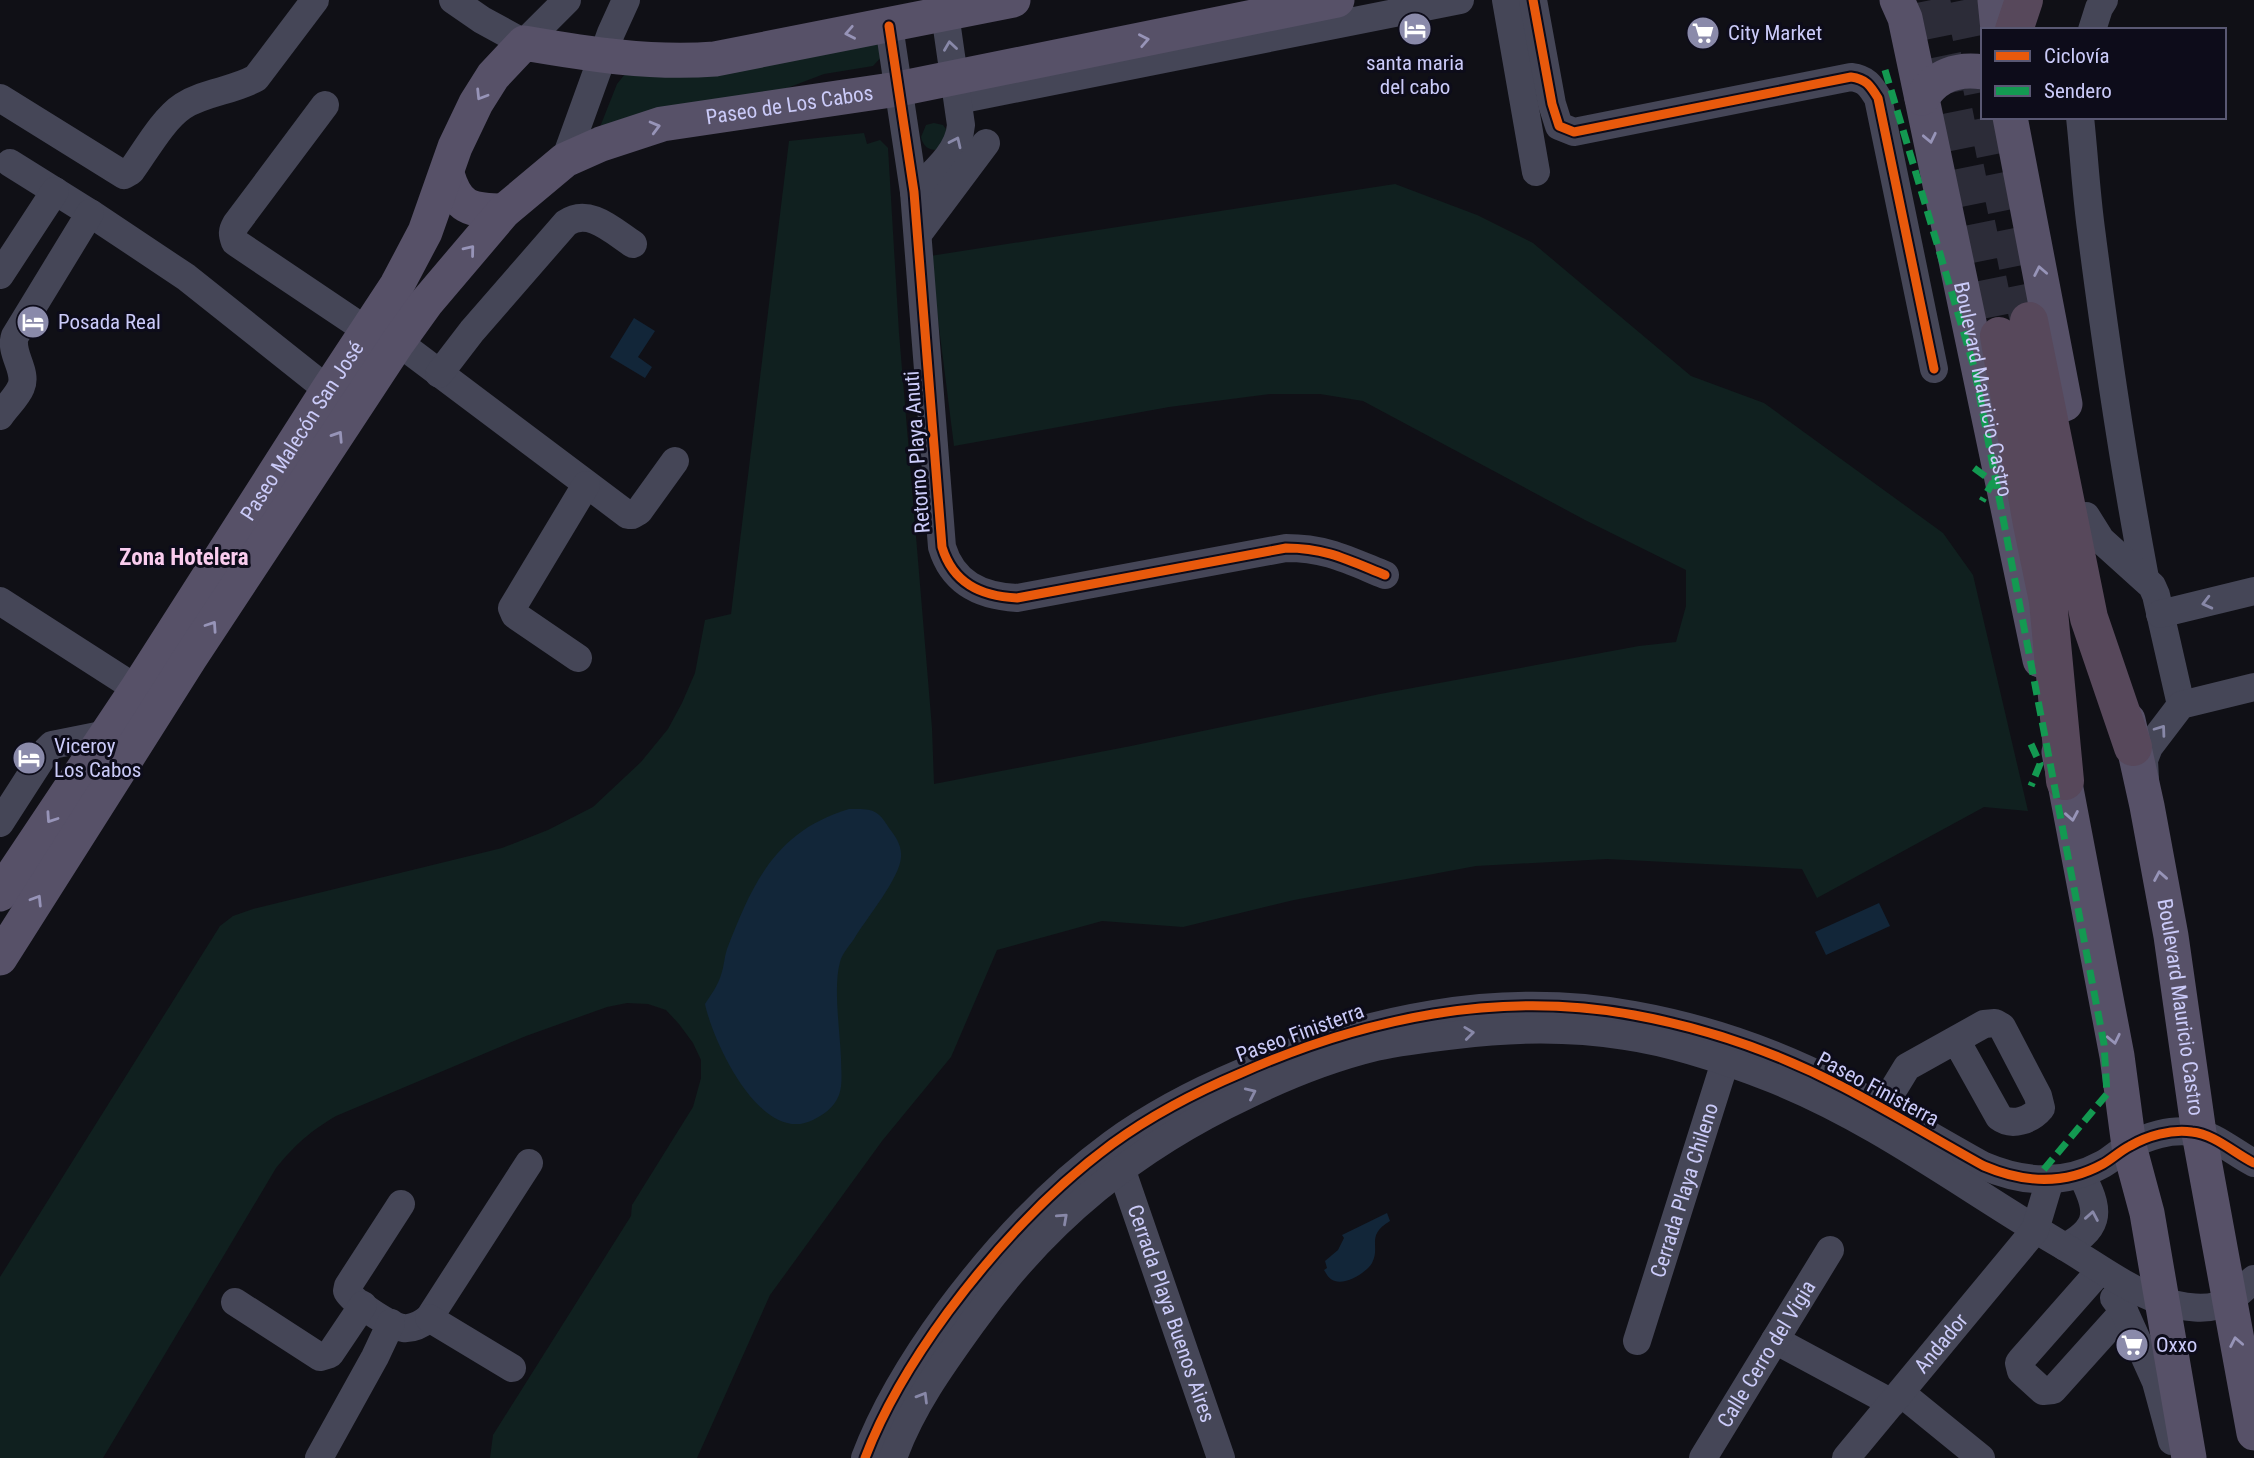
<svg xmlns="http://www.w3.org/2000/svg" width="2254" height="1458" viewBox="0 0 2254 1458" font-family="'Roboto Condensed',sans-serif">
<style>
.green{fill:#10201f}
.water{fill:#122639}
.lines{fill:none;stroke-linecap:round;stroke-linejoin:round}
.highway-tunnel{stroke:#2c2c38;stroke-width:38;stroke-dasharray:38 19;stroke-linecap:butt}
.minor{stroke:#454657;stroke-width:28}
.major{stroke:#575168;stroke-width:35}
.highway{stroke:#57485b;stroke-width:38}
.quiet{stroke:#139951;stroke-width:7;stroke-dasharray:14 7;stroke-linecap:butt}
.cycleway-casing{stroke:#0d0c1a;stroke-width:13}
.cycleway{stroke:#e8590c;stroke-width:9}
.oneway{stroke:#9794b8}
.oneway2{stroke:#8888a8}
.labels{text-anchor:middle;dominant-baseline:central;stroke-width:6;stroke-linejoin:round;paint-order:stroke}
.poi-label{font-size:21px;fill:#cbcbf9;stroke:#0d0c1a;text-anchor:start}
.street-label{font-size:21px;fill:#cbcbf9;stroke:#0d0c1a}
.neighbourhood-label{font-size:23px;font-weight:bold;fill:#f9ccee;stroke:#0d0c1a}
</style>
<rect width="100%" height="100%" fill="#101016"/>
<path class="green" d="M 872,38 L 886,52 L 873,66 L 824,74 L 774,93 L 600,127 L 617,84 L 625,74 Z
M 934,123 L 943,125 L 948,132 L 937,150 C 928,150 923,146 921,137 L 926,125 Z
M 864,133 L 867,144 L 880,140 L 888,148 L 899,333 L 932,728 L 934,784 L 1131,746 L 1380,694 L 1639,646 L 1676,642 L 1686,606 L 1686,570 L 1585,520 L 1363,401 L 1320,394 L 1270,394 L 1169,407 L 954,446 L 930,256 L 1395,184 L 1477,215 L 1533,243 L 1691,376 L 1764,403 L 1943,533 L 1973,575 L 2028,811 L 1984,807 L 1817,898 L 1802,869 L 1607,859 L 1476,866 L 1294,900 L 1183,927 L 1102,921 L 997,950 L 951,1057 L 882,1141 L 770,1295 L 697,1458 L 490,1458 L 493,1435 L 631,1216 L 632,1205 L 693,1107 L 701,1078 L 701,1060 L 693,1043 L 679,1024 L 666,1010 L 648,1004 L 627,1003 L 607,1007 L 526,1036 L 336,1116 C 308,1133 297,1143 276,1168 L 103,1458 L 0,1458 L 0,1277 L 220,926 L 233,916 L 253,909 L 502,848 L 548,830 L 593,807 L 641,762 L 668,729 L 682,703 L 695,673 L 705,620 L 731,614 L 789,141 Z"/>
<path class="water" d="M 634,318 L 655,331 L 638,357 L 652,367 L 645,378 L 610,357 Z
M 849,809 C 871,809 877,808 889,828 C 895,836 902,845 901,857 C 900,878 866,919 854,939 C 849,946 842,954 840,962 C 833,987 840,1031 841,1058 C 841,1070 843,1084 839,1095 C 834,1108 824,1114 813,1120 C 761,1146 713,1042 705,1004 C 711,995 718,985 721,975 C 724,967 724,958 727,949 C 753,882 776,831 849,809 Z
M 1879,903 L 1890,926 L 1826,955 L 1815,932 Z
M 1387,1213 L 1390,1221 C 1365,1236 1381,1246 1372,1263 C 1367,1272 1346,1285 1335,1281 C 1329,1279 1327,1275 1324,1270 L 1327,1268 L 1325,1261 L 1338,1250 L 1344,1238 L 1342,1235 Z"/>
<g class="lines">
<path class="highway-tunnel" d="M 1931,0 L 1999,336
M 1964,0 L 1983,92
M 1988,117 L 2029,321"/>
<g class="minor">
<path d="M 453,0 L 482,20 L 524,43 L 567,0"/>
<path d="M 1506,0 L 1536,172"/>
<path d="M 1533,0 L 1552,104 L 1559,126 L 1574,132 L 1851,77 C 1866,79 1870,85 1878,98 L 1934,369"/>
<path d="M 889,26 L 914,192 L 942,547 C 953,583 980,596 1017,598 L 1286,548 C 1326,548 1348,560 1385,575"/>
<path d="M 2092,30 L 2099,8 L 2104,0"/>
<path d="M 0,98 L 124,175 L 131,171 C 145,152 163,119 183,106 C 205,92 233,91 256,78 L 315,0"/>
<path d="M 958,100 L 1460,0"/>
<path d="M 325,105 L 236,224 C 232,231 232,234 235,242 L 366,330"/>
<path d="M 2080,117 C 2084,154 2086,192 2091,229 C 2106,346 2123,462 2145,578"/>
<path d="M 565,160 L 611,33 L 626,0"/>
<path d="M 10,163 L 90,213 L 186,277 L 328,390"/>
<path d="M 914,192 C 933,173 959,153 961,125 L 943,0"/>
<path d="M 918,234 L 986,143"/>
<path d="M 0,275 L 55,191"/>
<path d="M 398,342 L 628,515 L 632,515 L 639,511 L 675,461"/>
<path d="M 439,374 L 472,331 L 566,223 C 589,207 613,231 633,244"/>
<path d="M 0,416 C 6,407 17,397 21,387 C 28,371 9,353 15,336 L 90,213"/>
<path d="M 2086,516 L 2101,540 L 2152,586 L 2156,595 L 2181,705"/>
<path d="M 0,601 L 154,700"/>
<path d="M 2160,614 L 2254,591"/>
<path d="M 578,658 L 515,615 L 512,608 L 586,485"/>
<path d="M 2145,780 L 2144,760 L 2149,747 L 2181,705 L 2254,687"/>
<path d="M 0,823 L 47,750 L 52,745 L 107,734"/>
<path d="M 1882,1108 L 1907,1067 L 1984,1024 L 1995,1023 L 2002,1027 L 2038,1096 L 2041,1108 C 2031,1120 2012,1127 1999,1117 L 1956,1040"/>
<path id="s1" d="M 1121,1168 L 1221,1458"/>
<path d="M 401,1204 L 348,1286 L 347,1291 C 353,1302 390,1326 403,1328 C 413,1329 422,1324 429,1318 L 529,1163"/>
<path d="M 2065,1247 C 2103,1227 2099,1208 2081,1174"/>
<path d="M 2096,1275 L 2022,1359 L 2019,1363 L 2021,1371 L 2043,1391 L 2053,1390 L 2124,1311"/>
<path d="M 2114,1298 L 2124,1311 L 2156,1382 L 2172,1441"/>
<path d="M 235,1302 L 320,1357 L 330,1354 L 363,1305"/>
<path d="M 429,1318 L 512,1368"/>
<path d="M 1775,1340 L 1892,1403"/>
<path id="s2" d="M 1637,1341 L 1731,1043"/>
<path d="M 1901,1393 L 1981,1458"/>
<path d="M 319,1458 L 375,1357 L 391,1323"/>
<path d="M 865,1458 C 885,1405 915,1357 948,1312 C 995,1249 1048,1191 1112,1144 C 1152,1115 1196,1092 1241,1073 C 1364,1018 1500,990 1634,1015 C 1706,1028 1778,1053 1843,1087 C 1891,1112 1937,1140 1984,1166 C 2024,1183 2065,1185 2103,1164 C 2112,1159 2120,1151 2130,1146 C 2147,1136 2171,1129 2192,1132 C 2214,1134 2234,1153 2254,1163"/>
<path d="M 893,1458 C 911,1407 944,1362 975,1319 C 1047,1219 1136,1147 1247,1095 C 1288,1075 1331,1058 1376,1047 C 1402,1041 1429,1038 1456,1035 C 1512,1028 1569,1027 1625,1036 C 1674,1043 1727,1061 1773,1079 C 1876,1120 1965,1188 2060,1244 C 2093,1263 2123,1287 2159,1300 C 2179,1307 2211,1313 2230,1300 C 2238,1294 2246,1286 2254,1279"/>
<path id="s3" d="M 1703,1458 L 1830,1250"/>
<path id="s4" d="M 1846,1458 L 2035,1230 L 2050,1180"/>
</g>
<g class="major">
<path id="s5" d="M 1897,0 L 1905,18 L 2040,660"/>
<path d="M 1995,0 L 1998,30"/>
<path d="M 1922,98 C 1935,76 1958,68 1983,72"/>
<path d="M 2010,117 L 2065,404"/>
<path d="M 447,174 C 457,208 470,211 504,211"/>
<path id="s6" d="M 2128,720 L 2147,806 L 2171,936 L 2199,1133 L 2254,1433"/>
<path d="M 2059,752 L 2117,1056 L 2129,1146 L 2147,1213 L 2189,1458"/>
<path id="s7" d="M 0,894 L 137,689 L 328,390 L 397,285 L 425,232 L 455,147 L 476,103 L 493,76 L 524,43 C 588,54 650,64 715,59 L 1013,0"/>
<path id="s8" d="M 0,958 L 190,658 L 398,342 L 426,303 L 504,211 L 565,160 L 601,144 L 662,124 L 898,89 L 1337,0"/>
</g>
<path class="highway" d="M 2014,30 L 2024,0
M 2029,321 L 2089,618 L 2133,747
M 1999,336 L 2032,524 L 2048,601 L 2065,781"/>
<path class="quiet" d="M 1885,70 L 1974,367 L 2104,1044 L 2107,1094 L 2035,1180
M 1974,468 L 1993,482 L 1982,501
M 2031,744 L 2040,764 L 2031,786"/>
<defs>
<path id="cycleway" d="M 1533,0 L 1552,104 L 1559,126 L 1574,132 L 1851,77 C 1866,79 1870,85 1878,98 L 1934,369
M 889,26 L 914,192 L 942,547 C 953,583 980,596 1017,598 L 1286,548 C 1326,548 1348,560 1385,575
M 865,1458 C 885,1405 915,1357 948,1312 C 995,1249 1048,1191 1112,1144 C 1152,1115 1196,1092 1241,1073 C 1364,1018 1500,990 1634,1015 C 1706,1028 1778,1053 1843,1087 C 1891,1112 1937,1140 1984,1166 C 2024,1183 2065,1185 2103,1164 C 2112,1159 2120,1151 2130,1146 C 2147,1136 2171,1129 2192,1132 C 2214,1134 2234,1153 2254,1163"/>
</defs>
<use href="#cycleway" class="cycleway-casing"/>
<use href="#cycleway" class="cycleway"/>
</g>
<defs><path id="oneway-chevron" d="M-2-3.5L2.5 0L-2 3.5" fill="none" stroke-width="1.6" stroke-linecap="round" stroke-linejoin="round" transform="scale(1.75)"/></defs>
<g class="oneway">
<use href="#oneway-chevron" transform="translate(850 33) rotate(169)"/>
<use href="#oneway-chevron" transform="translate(1144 40) rotate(-11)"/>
<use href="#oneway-chevron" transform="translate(481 95) rotate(122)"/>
<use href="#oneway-chevron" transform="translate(655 127) rotate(-15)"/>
<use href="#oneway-chevron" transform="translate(1930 138) rotate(78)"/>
<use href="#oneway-chevron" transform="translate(470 250) rotate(-51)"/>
<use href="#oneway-chevron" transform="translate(2040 271) rotate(-101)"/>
<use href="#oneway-chevron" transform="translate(338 436) rotate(-57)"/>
<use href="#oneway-chevron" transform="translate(212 626) rotate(-56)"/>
<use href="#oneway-chevron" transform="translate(2072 816) rotate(80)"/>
<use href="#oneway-chevron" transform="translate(51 818) rotate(124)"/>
<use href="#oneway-chevron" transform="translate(2160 876) rotate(-100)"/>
<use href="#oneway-chevron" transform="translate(37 900) rotate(-58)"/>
<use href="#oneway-chevron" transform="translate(2114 1039) rotate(78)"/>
<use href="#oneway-chevron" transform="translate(2236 1342) rotate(-101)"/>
</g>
<g class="oneway2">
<use href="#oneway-chevron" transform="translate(950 46) rotate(-98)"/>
<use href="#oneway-chevron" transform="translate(956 142) rotate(-65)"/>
<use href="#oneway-chevron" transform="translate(2207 603) rotate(166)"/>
<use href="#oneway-chevron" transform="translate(2161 730) rotate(-54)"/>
<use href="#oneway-chevron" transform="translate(1469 1033) rotate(-7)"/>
<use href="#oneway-chevron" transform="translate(1251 1093) rotate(-25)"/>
<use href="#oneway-chevron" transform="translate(2092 1216) rotate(-80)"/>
<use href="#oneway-chevron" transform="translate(1063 1218) rotate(-42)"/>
<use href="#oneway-chevron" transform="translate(923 1397) rotate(-59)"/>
</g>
<defs>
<symbol id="hotel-disc" viewBox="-11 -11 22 22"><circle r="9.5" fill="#8a8aaa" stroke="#0d0c1a"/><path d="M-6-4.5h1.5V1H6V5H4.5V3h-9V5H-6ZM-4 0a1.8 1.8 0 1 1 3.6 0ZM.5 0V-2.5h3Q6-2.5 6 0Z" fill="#fff"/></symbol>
<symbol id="supermarket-disc" viewBox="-11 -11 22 22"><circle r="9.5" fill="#8a8aaa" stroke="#0d0c1a"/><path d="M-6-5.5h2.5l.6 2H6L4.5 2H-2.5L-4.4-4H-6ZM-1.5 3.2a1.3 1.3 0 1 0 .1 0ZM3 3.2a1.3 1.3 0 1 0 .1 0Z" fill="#fff"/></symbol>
</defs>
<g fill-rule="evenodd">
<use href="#hotel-disc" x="1396" y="10" width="38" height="38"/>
<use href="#supermarket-disc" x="1684" y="14" width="38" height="38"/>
<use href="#hotel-disc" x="14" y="303" width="38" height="38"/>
<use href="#hotel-disc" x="10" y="739" width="38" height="38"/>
<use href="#supermarket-disc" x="2113" y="1326" width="38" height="38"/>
</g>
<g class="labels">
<g class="poi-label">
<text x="1728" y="33">City Market</text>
<text x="1415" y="63" text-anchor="middle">santa maria<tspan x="1415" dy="24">del cabo</tspan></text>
<text x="58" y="322">Posada Real</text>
<text x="54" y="746">Viceroy<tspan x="54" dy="24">Los Cabos</tspan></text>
<text x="2156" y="1345">Oxxo</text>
</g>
<g class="street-label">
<text stroke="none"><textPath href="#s8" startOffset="1214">Paseo de Los Cabos</textPath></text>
<text stroke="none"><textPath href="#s5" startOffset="399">Boulevard Mauricio Castro</textPath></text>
<text stroke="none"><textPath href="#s7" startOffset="553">Paseo Malecón San José</textPath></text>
<text transform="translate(917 452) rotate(-94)">Retorno Playa Anuti</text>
<text stroke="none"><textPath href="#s6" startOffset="292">Boulevard Mauricio Castro</textPath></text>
<text transform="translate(1300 1033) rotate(-20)">Paseo Finisterra</text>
<text transform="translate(1878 1089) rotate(28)">Paseo Finisterra</text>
<text stroke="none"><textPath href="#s2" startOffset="158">Cerrada Playa Chileno</textPath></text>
<text stroke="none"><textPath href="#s1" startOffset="154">Cerrada Playa Buenos Aires</textPath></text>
<text stroke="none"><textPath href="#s4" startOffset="149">Andador</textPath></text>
<text stroke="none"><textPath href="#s3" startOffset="122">Calle Cerro del Vigia</textPath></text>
</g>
<g class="neighbourhood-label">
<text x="184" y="557">Zona Hotelera</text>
</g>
</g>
<rect x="1981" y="28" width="245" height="91" fill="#0d0c1a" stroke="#595873" stroke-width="2"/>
<rect x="1995" y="51" width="35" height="10" fill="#e8590c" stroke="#595873" stroke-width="2"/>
<text x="2044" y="63" font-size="21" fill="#cbcbf9">Ciclovía</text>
<rect x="1995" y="86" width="35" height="10" fill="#139951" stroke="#595873" stroke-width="2"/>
<text x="2044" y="98" font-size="21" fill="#cbcbf9">Sendero</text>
</svg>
